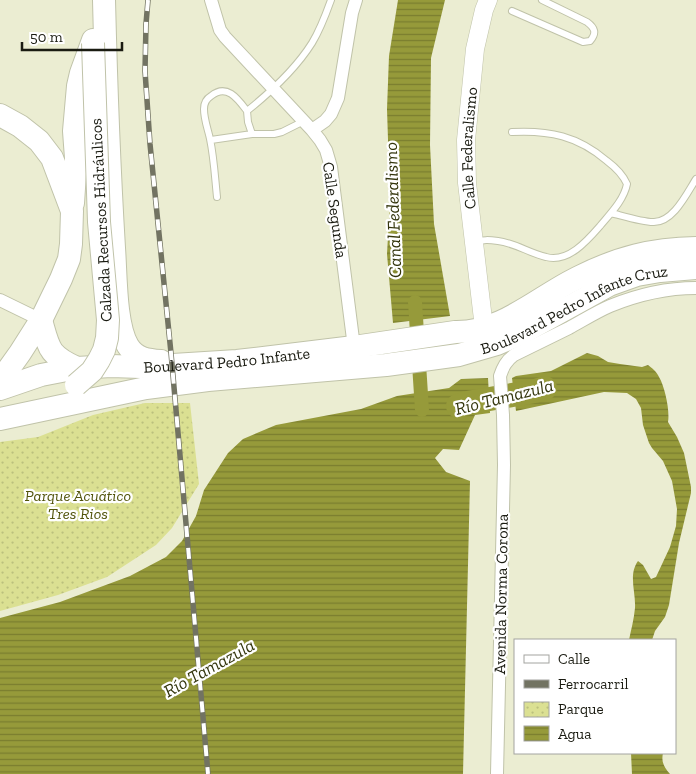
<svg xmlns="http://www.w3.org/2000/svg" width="696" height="774" viewBox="0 0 696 774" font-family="'Zilla Slab',serif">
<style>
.park{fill:url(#park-dots)}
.water{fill:url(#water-rules)}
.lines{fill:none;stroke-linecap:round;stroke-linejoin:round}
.canal{stroke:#969a3a;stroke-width:14}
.river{stroke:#969a3a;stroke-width:24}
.lane-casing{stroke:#c0c3a9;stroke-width:8}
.street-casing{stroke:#c0c3a9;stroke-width:14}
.secondary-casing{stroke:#c0c3a9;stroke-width:19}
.highway-casing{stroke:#c0c3a9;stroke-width:24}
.lane{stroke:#fff;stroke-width:6}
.street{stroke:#fff;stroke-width:12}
.secondary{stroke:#fff;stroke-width:18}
.highway{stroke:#fff;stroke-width:22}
.rail-casing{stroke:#727362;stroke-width:5.5}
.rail{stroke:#fff;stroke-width:4;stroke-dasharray:11;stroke-linecap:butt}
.highway-bridge-casing{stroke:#c0c3a9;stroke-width:24;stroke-linecap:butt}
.highway-bridge{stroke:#fff;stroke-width:22}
.labels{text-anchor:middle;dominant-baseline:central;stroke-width:4.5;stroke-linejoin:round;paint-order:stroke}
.street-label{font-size:16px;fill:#1a1b11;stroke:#fff}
.park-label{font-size:16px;font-style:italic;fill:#52540b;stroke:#fff}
.water-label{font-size:18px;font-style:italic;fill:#33350c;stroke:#fff}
</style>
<defs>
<pattern id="park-dots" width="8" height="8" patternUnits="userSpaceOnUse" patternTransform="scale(1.25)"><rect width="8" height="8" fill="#dbe092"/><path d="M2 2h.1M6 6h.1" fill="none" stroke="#bbc07d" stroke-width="1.8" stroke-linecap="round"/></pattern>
<pattern id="water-rules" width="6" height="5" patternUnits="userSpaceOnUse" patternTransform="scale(1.25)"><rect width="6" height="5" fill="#969a3a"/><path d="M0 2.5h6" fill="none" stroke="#7a7d2f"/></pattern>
</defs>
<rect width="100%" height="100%" fill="#ebedd2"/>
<path class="park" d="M 145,403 L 190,403 L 199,484 L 172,528 L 156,545 L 107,577 L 58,595 L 0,611 L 0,442 L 38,437 L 93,415 Z"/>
<path class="water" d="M 398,0 L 445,0 L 431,58 L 430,145 L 434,224 L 450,316 L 393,323 L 387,254 L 390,201 L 387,109 L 389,56 Z
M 587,353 L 598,356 L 608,362 L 620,364 L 642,367 L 648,365 C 652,368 657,372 659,377 C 665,387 670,411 668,422 L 677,437 L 684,453 L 691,487 L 691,493 L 679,543 L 669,605 L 665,617 L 655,631 L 652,640 L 629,640 C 631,630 634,619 635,608 C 636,592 628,575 638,561 L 643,565 L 651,579 L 656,577 L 670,547 L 676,526 L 677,509 L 672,481 L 663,461 L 652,448 L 649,443 L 643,425 L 641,408 L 636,399 L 627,393 L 604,392 L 516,411 L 512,378 L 516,376 L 551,371 Z
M 488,378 L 490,413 L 475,415 L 459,450 L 443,449 L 435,458 L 446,472 L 470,481 L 463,774 L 0,774 L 0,618 L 60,602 L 130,576 L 166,557 L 182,541 L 196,516 L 204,490 L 228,453 L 243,439 L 276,425 L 361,409 L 397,396 L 449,388 L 461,379 Z
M 631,753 L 663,753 C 661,762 664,767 670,774 L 632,774 Z"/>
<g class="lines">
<path class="canal" d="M 415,302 L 422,410"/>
<path class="river" d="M 458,406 L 467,403 L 535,391 L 545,388"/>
<defs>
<path id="lane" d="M 512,11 L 583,42 L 590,41 C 597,33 595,28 587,22 L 542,0
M 304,121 L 282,132 L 274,134 L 252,134 L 248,122 L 247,111 C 272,91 295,70 312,43 C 320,30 326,14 331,0
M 211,140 L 252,134
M 217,197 C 215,178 214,158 210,139 C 208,129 204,120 204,109 C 204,104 206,99 211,96 C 227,83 238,99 247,111
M 611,213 C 623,216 642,222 653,222 C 673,223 687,193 696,179
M 475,243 C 482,239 490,240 498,241 C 515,243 529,253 546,257 C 568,263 587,241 600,226 C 610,214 624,200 627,184 C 623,175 615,167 607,161 C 578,136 549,130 512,132"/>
<path id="street" d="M 211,0 L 220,30 L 225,37 L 312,130 L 320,140 L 326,150 L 331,167 L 354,347
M 312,130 L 325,121 L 331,114 L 338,98 L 352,13 L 356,0
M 0,300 L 41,320
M 497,774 L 504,465 L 503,415 L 500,376 C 503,367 506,361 514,355 C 532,346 551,337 569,328 C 582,321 596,312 610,306 C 637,295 666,288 696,288"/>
<g id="secondary">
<path id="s1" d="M 484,328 L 467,183 L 466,140 L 475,49 L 484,10 L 488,0"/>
</g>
<g id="highway">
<path d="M 104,0 C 106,83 109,165 114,248 C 116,274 115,325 128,346 C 136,359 148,360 161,361"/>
<path d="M 0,115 L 20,126 L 39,141 L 52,158 L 72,211 L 71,244 L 69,259 L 61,279 L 41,320 L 20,353 L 0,381"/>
<path d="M 73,203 L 76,158 L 74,131 L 78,86 L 81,73 L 93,40"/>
<path d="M 41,320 C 49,348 48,355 77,368"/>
<path id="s2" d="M 0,389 L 41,375 L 77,368 L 111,366 L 141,367 L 237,361 L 354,347 L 455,332 C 502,333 539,296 579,277 C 619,257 651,249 696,248"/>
<path id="s3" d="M 0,419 L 146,388 L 208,380 L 386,365 L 459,355 L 497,344 L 520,334 L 609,285 L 637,275 L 660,271 L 696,268"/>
</g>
</defs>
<use href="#lane" class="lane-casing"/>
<use href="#street" class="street-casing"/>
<use href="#secondary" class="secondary-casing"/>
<use href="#highway" class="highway-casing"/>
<use href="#lane" class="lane"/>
<use href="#street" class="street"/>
<use href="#secondary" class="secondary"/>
<use href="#highway" class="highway"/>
<defs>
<path id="rail" d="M 148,0 L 146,24 L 145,71 L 150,144 L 171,353 L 208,774"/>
</defs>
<use href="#rail" class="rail-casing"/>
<use href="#rail" class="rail"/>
<defs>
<path id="highway-bridge" d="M 76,385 L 92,371 L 99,360 L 104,350 L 107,338 L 108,320 L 99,222 L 93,43"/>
</defs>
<use href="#highway-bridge" class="highway-bridge-casing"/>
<use href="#highway-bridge" class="highway-bridge"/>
</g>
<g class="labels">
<g class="street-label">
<text stroke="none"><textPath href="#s1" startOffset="181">Calle Federalismo</textPath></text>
<text transform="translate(335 210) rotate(82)">Calle Segunda</text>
<text transform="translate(101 220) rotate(-93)">Calzada Recursos Hidráulicos</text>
<text stroke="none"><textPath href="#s3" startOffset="589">Boulevard Pedro Infante Cruz</textPath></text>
<text stroke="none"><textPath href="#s2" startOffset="230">Boulevard Pedro Infante</textPath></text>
<text transform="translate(501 594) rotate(-89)">Avenida Norma Corona</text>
</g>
<g class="park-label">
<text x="78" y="495">Parque Acuático<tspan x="78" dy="18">Tres Rios</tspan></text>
</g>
<g class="water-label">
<text transform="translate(393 210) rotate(-92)">Canal Federalismo</text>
<text transform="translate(504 397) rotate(-14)">Río Tamazula</text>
<text transform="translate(209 668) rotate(-29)">Río Tamazula</text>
</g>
</g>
<rect x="514" y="639" width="162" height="115" fill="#ffffff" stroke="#a3a4a0"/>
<rect x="524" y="655" width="25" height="8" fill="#ffffff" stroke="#a3a4a0"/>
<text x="558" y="664" font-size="15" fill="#1a1b11">Calle</text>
<rect x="524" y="680" width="25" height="8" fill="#727362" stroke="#a3a4a0"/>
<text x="558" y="689" font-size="15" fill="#1a1b11">Ferrocarril</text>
<rect x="524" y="702" width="25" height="15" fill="url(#park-dots)" stroke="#a3a4a0"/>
<text x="558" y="714" font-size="15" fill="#1a1b11">Parque</text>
<rect x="524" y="726" width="25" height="15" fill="url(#water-rules)" stroke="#a3a4a0"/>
<text x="558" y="739" font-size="15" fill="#1a1b11">Agua</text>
<path d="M22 42v8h100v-8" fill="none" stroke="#1a1b11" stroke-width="2.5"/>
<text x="30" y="42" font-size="15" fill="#1a1b11" stroke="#ffffff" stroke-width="4" paint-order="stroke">50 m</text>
</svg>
